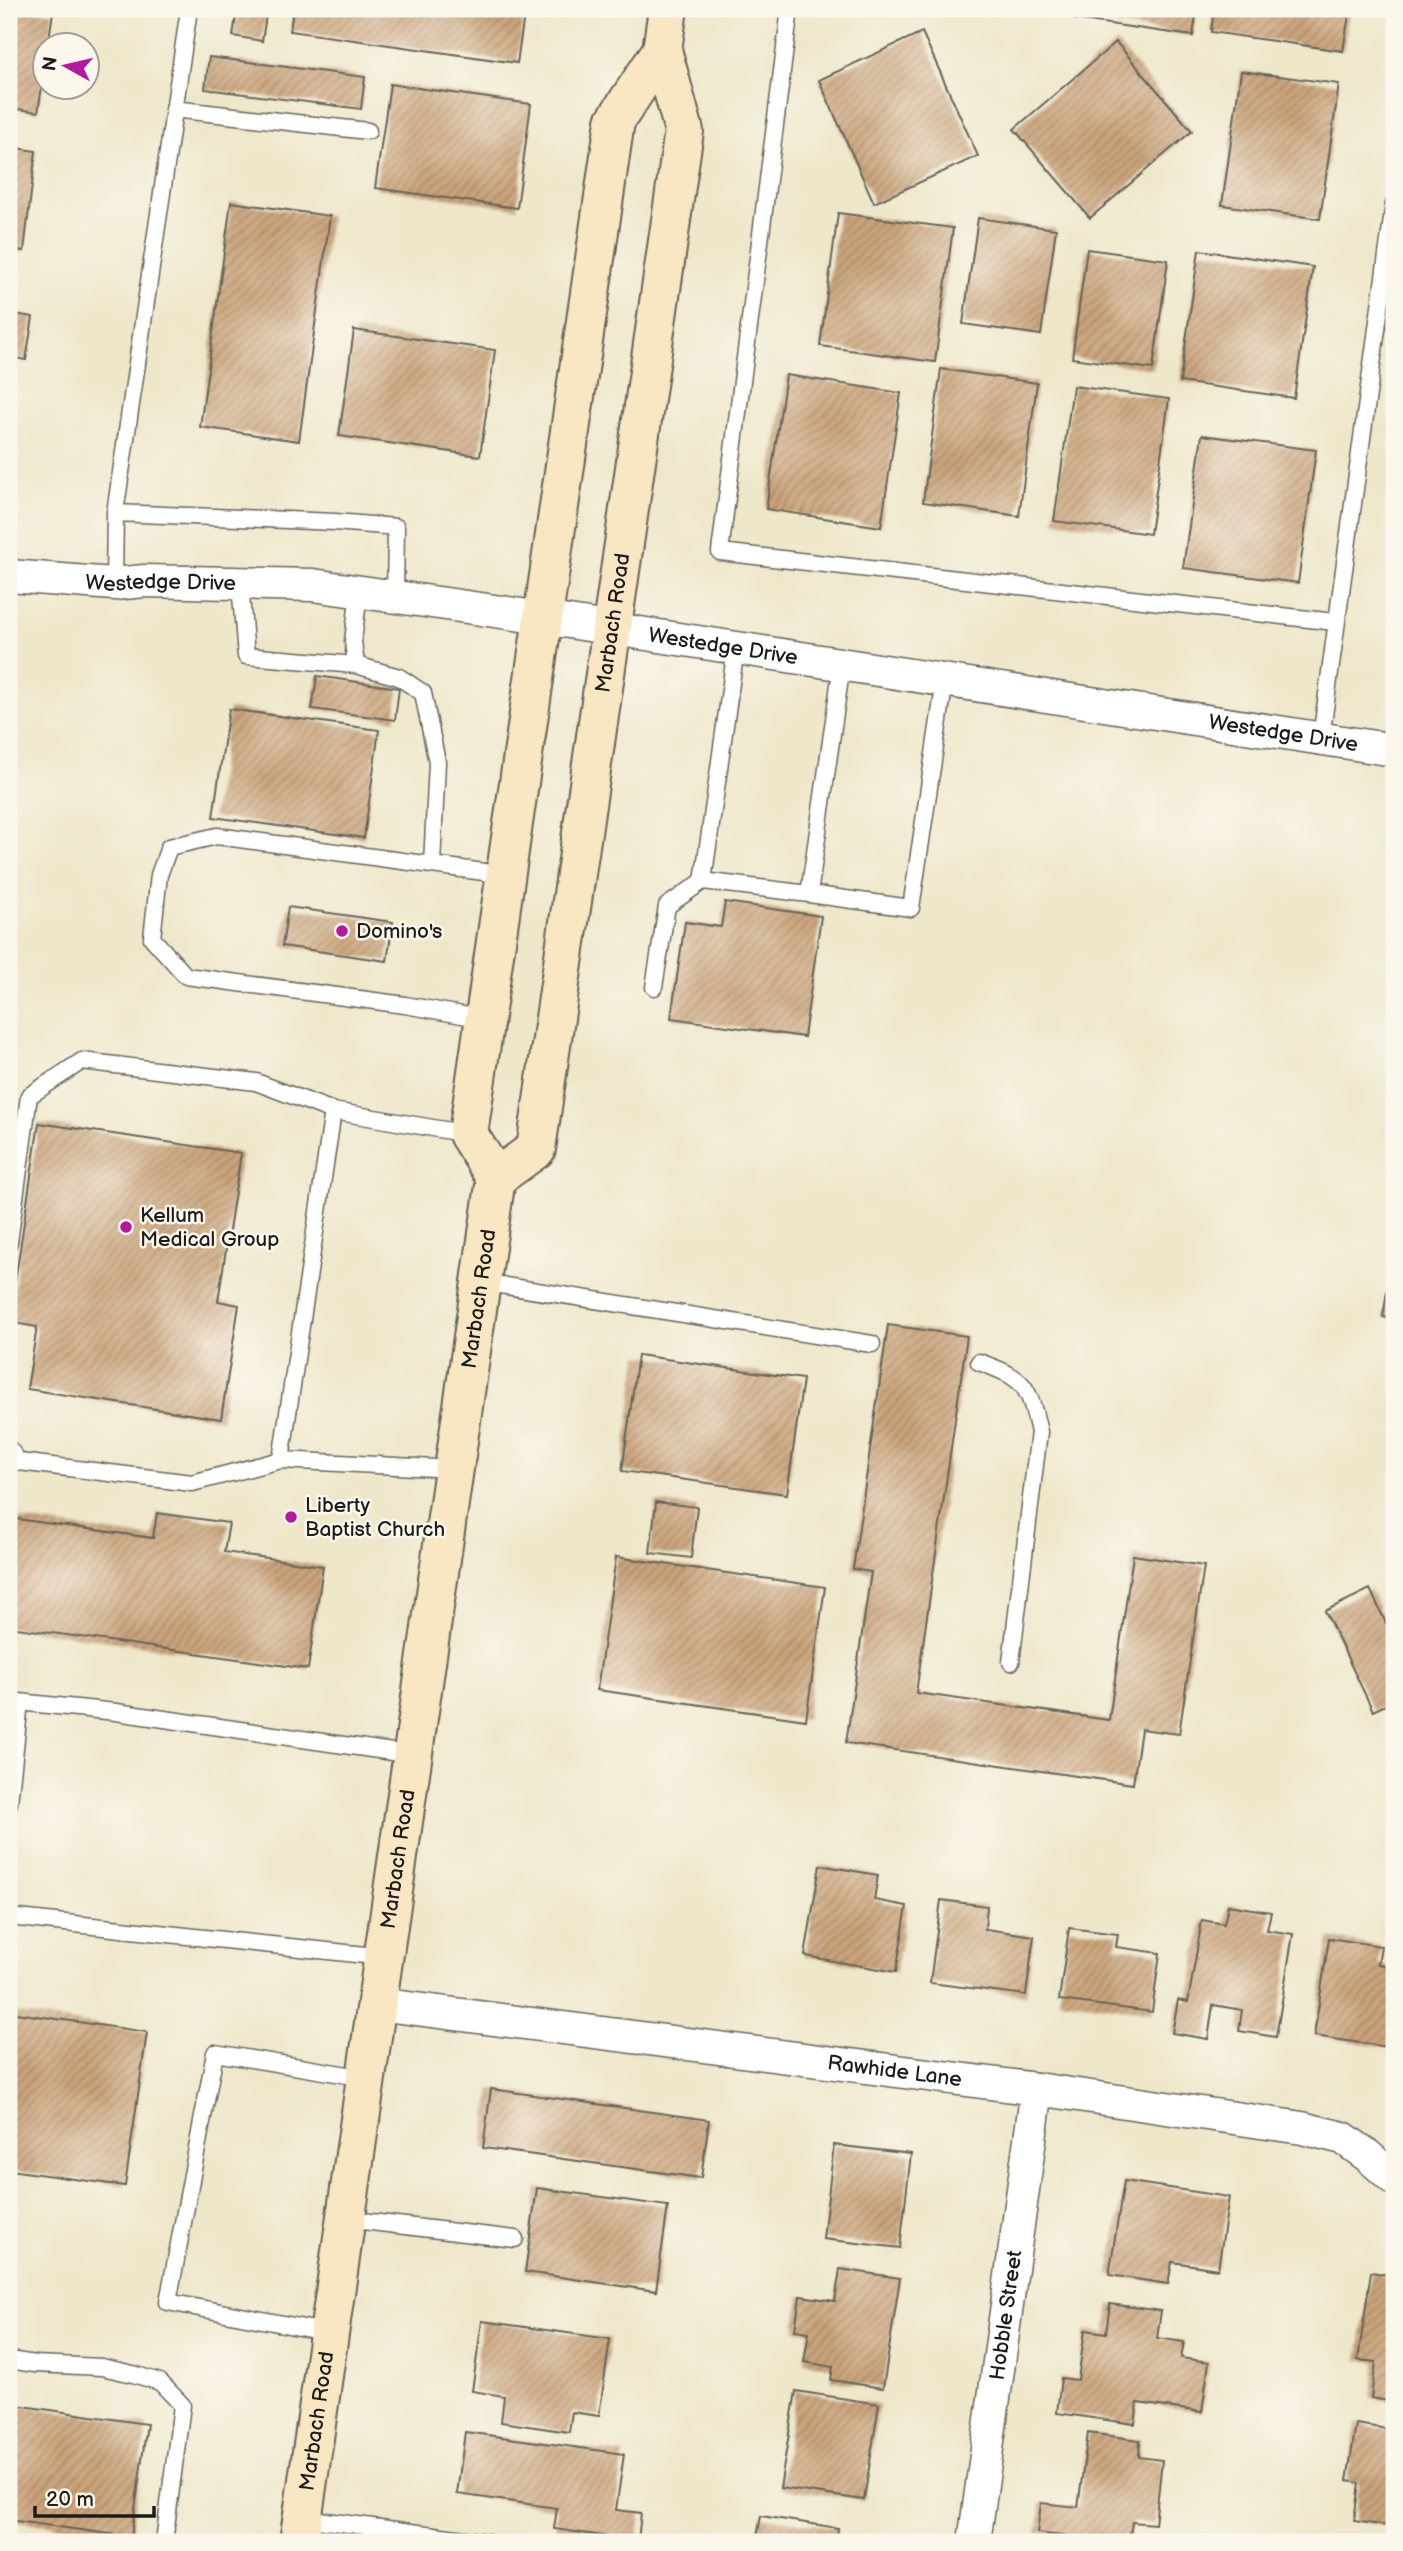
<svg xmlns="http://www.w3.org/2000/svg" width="1403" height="2551" viewBox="0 0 1403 2551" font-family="'Balsamiq Sans',sans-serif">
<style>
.building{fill:url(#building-hatch)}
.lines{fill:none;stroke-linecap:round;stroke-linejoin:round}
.service-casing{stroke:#666359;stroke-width:19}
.minor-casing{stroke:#666359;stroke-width:35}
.secondary-casing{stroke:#666359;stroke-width:42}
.service{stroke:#fff;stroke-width:16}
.minor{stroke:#fff;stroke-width:32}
.secondary{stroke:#f9e7c3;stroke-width:38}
.poi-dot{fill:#b5179e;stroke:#fbf7ec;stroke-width:2.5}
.labels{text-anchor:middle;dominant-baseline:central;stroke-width:5;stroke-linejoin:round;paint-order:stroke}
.street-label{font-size:21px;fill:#1c1c1c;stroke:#fbf7ec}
.poi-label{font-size:21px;fill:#1c1c1c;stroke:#fbf7ec;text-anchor:start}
</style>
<defs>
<pattern id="building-hatch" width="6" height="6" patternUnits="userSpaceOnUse" patternTransform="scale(1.75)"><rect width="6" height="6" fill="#cba47b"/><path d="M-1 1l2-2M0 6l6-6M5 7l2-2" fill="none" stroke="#a48564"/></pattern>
</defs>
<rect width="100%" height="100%" fill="#fbf7ec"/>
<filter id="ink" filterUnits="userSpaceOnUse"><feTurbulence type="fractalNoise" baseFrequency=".0143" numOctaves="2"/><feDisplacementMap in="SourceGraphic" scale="14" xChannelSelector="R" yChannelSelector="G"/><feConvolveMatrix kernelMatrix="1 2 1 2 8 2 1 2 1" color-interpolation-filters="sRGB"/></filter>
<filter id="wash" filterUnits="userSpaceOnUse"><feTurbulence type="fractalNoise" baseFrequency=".00686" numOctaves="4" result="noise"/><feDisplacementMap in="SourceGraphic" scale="28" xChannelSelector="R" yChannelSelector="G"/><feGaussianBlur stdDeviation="1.57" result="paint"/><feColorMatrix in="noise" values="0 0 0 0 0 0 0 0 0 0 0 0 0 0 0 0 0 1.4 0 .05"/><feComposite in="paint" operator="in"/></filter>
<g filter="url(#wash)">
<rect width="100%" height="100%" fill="#eee7ca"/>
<g id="blocks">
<path class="building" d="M 9,9 L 53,12 L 48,46 L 46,46 L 46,62 L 38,112 L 9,108 Z
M 237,9 L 267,9 L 262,41 L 233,36 Z
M 293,9 L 525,9 L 517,63 L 290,31 Z
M 1076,9 L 1197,9 L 1193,36 L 1074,19 Z
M 1214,9 L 1350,9 L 1343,51 L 1211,32 Z
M 922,32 L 978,156 L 874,203 L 819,80 Z
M 1116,42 L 1192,131 L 1090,218 L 1014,129 Z
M 209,57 L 365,77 L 361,109 L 205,89 Z
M 1241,71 L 1339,84 L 1320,219 L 1222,205 Z
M 390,84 L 531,104 L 517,208 L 375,188 Z
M 9,147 L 36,151 L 24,251 L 9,249 Z
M 231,202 L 330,216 L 299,441 L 200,427 Z
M 838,213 L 953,228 L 935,362 L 820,346 Z
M 978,218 L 1056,229 L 1041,335 L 963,324 Z
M 1087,249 L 1168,260 L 1153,369 L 1072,358 Z
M 1199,250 L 1313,267 L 1294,398 L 1180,382 Z
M 9,313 L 33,317 L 26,360 L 9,357 Z
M 354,330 L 495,350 L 480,456 L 339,436 Z
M 941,369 L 1037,383 L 1019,516 L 923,502 Z
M 786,375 L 901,393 L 881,527 L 766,509 Z
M 1073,386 L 1169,399 L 1150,534 L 1054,521 Z
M 1202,435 L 1316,450 L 1298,583 L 1183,568 Z
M 317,676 L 399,688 L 395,720 L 312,709 Z
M 229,709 L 379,730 L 364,838 L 213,817 Z
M 725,902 L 821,916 L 804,1037 L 671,1018 L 685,922 L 721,927 Z
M 288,907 L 393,922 L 387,961 L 282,946 Z
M 39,1123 L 241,1153 L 218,1301 L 239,1305 L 221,1419 L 27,1389 L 37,1327 L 9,1322 Z
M 1393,1254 L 1394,1254 L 1394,1319 L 1383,1317 Z
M 888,1325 L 967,1336 L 916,1693 L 1109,1720 L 1133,1555 L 1204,1566 L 1179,1734 L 1141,1729 L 1133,1784 L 846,1743 L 871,1572 L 853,1569 Z
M 638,1355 L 803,1379 L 787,1494 L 622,1471 Z
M 656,1502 L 697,1507 L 691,1558 L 650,1553 Z
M 157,1513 L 229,1523 L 224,1552 L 323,1566 L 308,1669 L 9,1627 L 9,1518 L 153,1538 Z
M 616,1557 L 825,1587 L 806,1720 L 597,1690 Z
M 1370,1589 L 1394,1640 L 1394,1701 L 1373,1711 L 1325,1611 Z
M 820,1865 L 878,1875 L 874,1900 L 907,1906 L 896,1972 L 805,1956 Z
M 941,1900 L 987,1906 L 985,1929 L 1034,1936 L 1026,1995 L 930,1983 Z
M 1228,1905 L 1271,1912 L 1267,1930 L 1293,1934 L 1276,2037 L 1239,2031 L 1242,2010 L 1213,2005 L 1208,2039 L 1172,2033 L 1178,2000 L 1188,2002 L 1202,1920 L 1224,1924 Z
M 1069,1928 L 1118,1934 L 1116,1947 L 1160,1953 L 1152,2012 L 1059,2000 Z
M 1329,1938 L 1381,1946 L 1378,1964 L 1394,1967 L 1394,2048 L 1314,2036 Z
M 9,2012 L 147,2032 L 125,2186 L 9,2170 Z
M 491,2089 L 709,2120 L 701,2178 L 483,2148 Z
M 834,2145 L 911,2154 L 900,2248 L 823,2239 Z
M 1124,2181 L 1229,2197 L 1218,2269 L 1172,2262 L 1168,2284 L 1109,2275 Z
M 537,2188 L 668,2206 L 656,2291 L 525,2272 Z
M 840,2269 L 900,2278 L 883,2388 L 831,2380 L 833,2367 L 804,2362 L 809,2332 L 795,2330 L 800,2296 L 835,2301 Z
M 1371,2272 L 1394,2276 L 1394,2402 L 1371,2398 L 1376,2362 L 1358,2360 Z
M 1110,2304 L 1161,2311 L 1157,2338 L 1184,2342 L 1181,2358 L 1209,2362 L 1202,2412 L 1138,2403 L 1135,2424 L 1057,2413 L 1061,2378 L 1078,2380 L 1085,2330 L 1106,2333 Z
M 482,2321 L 610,2339 L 599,2416 L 572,2412 L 569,2432 L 501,2422 L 504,2396 L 472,2391 Z
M 796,2391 L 879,2404 L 864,2500 L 780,2488 Z
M 9,2404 L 147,2424 L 131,2537 L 9,2520 Z
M 1356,2424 L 1394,2430 L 1394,2527 L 1354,2521 L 1359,2483 L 1347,2481 Z
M 465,2432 L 624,2454 L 616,2510 L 641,2513 L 638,2541 L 554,2529 L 557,2508 L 457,2494 Z
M 1088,2433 L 1140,2440 L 1139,2457 L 1162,2460 L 1155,2524 L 1132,2522 L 1129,2542 L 1110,2542 L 1037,2533 L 1041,2503 L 1078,2507 Z
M 761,2516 L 838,2528 L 836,2542 L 756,2542 Z"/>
</g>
</g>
<g filter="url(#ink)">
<use href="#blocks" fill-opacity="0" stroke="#666359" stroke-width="2"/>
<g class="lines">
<defs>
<path id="service" d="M 790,9 L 720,552 L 1335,622
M 173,109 L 368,131
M 115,513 L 335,522 L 396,527 L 395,597
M 240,583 L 246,656 L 356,665
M 114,584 L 115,513 L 189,9
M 359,592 L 353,641 L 356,665 L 399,677 L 423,693 L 437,762 L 432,865
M 1321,738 L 1394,204
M 703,881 L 809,894 L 842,664
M 809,894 L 911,908 L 945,680
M 654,987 L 667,906 L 703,881 L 736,648
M 485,1019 L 405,1005 L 186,976 L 152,938 L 159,875 L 169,847 L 217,836 L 506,875
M 9,1242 L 29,1096 L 82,1061 L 256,1082 L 333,1111 L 468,1134
M 481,1282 L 872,1344
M 979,1362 C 1026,1379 1028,1384 1039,1432 L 1011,1662
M 9,1449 L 19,1462 L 192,1483 L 281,1460 L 454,1469
M 281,1460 L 333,1111
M 9,1701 L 116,1712 L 413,1755
M 9,1803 L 20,1702
M 9,1917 L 384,1957
M 346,2219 L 515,2239
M 330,2333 L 168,2302 L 215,2053 L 366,2078
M 9,2360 L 35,2364 L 102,2367 L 133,2374 L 160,2382 L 182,2405 L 164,2542
M 303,2518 L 488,2542"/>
<g id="minor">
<path id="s1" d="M 9,576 L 114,584 L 144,581 L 313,585 L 543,618 L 1394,750"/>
<path id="s2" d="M 377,2004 L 1037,2089 L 1302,2128 L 1343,2138 L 1368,2156 L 1394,2179"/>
<path id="s3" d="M 974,2542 L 1037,2089"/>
</g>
<g id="secondary">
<path id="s4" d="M 496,1178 L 536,1149 L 684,131 L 662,50 L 668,9"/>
<path id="s5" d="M 299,2542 L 496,1178 L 468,1134 L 615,121 L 662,50"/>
</g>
</defs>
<use href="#service" class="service-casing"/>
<use href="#minor" class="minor-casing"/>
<use href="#secondary" class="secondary-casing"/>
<use href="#service" class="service"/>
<use href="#minor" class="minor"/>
<use href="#secondary" class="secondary"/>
</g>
</g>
<g class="poi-dot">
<circle cx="342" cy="931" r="7"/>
<circle cx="126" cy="1227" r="7"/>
<circle cx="291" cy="1517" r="7"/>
</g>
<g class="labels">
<g class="street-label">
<text stroke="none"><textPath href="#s1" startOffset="152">Westedge Drive</textPath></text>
<text stroke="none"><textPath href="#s4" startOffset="581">Marbach Road</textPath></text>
<text stroke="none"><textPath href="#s1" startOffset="719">Westedge Drive</textPath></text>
<text stroke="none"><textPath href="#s1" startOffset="1286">Westedge Drive</textPath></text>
<text stroke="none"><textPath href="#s5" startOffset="1256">Marbach Road</textPath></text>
<text stroke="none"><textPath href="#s5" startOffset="690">Marbach Road</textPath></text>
<text stroke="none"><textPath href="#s2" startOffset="522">Rawhide Lane</textPath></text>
<text stroke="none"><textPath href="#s3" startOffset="229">Hobble Street</textPath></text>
<text stroke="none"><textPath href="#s5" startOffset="122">Marbach Road</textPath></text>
</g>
<g class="poi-label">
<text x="356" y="931">Domino's</text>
<text x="140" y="1215">Kellum<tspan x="140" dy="24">Medical Group</tspan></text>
<text x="305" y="1505">Liberty<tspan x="305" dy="24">Baptist Church</tspan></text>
</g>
</g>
<rect width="1403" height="2551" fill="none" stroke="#fbf7ec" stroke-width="35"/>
<g transform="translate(66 66) rotate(278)"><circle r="33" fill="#fbf7ec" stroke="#a29f99" stroke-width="2"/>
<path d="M0-5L12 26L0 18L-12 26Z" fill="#b5179e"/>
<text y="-10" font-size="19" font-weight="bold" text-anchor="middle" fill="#1c1c1c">N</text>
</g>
<path d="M35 2506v10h119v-10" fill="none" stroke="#1c1c1c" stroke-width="3.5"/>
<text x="46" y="2506" font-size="21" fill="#1c1c1c" stroke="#fbf7ec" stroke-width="5" paint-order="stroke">20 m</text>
</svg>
